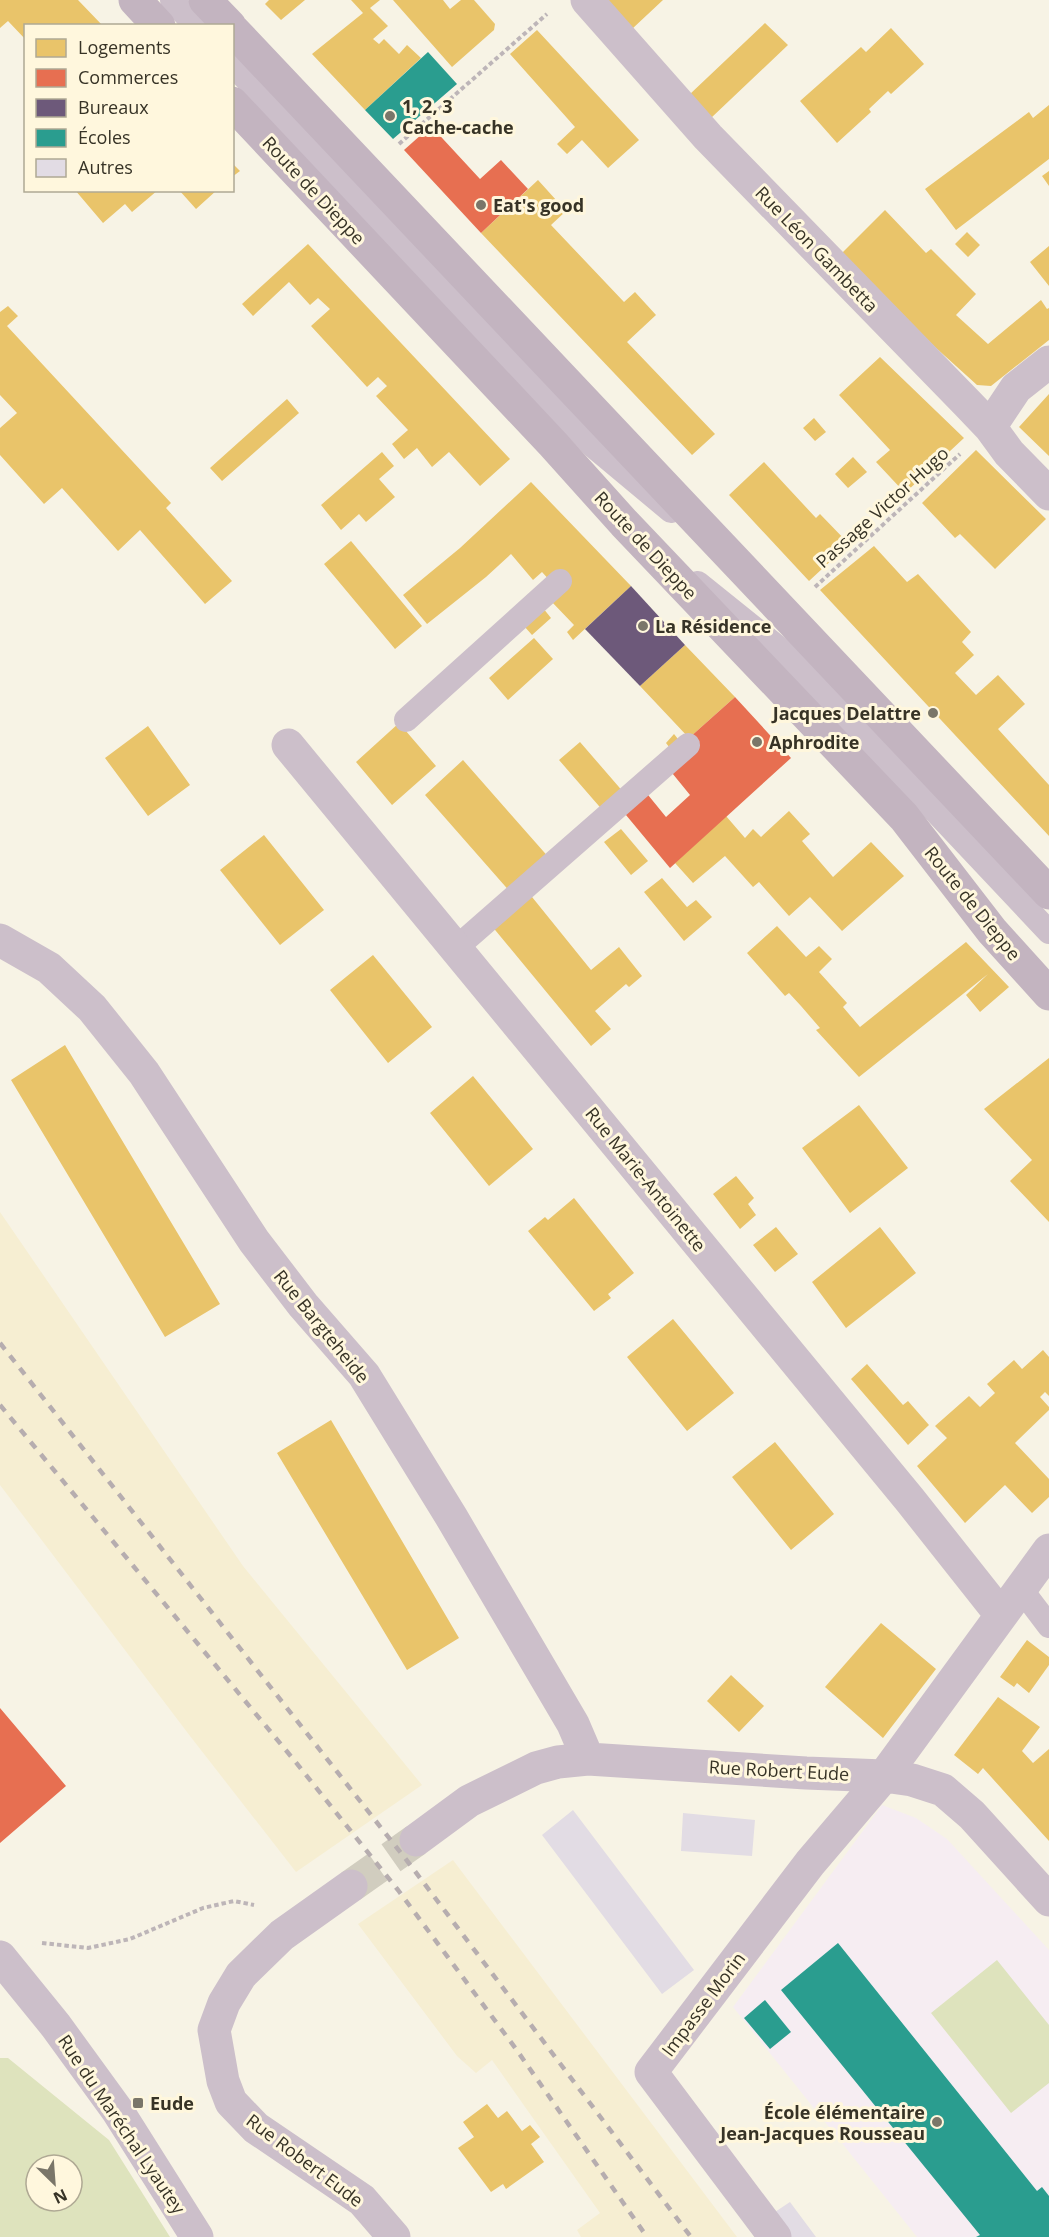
<svg xmlns="http://www.w3.org/2000/svg" width="1049" height="2237" viewBox="0 0 1049 2237" font-family="'Open Sans',sans-serif">
<style>
.built{fill:#f6eed2}
.education{fill:#f6edf2}
.green{fill:#dee3bd;fill-rule:evenodd}
.homes{fill:#e9c46a}
.shops{fill:#e76f51}
.offices{fill:#6d597a}
.schools{fill:#2a9d8f}
.building{fill:#e2dce4}
.lines{fill:none;stroke-linecap:round;stroke-linejoin:round}
.minor-tunnel{stroke:#d1cdbf;stroke-width:33;stroke-dasharray:33 16;stroke-linecap:butt}
.path{stroke:#bdb5b8;stroke-width:4;stroke-dasharray:4.5 3;stroke-linecap:butt}
.service{stroke:#ccbfca;stroke-width:24}
.minor{stroke:#ccbfca;stroke-width:33}
.secondary{stroke:#c3b4c0;stroke-width:33}
.rail{stroke:#b6adaf;stroke-width:4.5;stroke-dasharray:8 8;stroke-linecap:butt}
.poi-dot{fill:#7a7669;stroke:#fff7dd;stroke-width:2}
.labels{text-anchor:middle;dominant-baseline:central;stroke-width:6;stroke-linejoin:round;paint-order:stroke}
.poi-label{font-size:18px;font-weight:bold;fill:#373326;stroke:#fff7dd;text-anchor:start}
.street-label{font-size:18px;fill:#373326;stroke:#fff7dd}
</style>
<rect width="100%" height="100%" fill="#f7f3e5"/>
<path class="built" d="M 0,1212 L 243,1566 L 422,1785 L 296,1872 L 190,1736 L 0,1485 Z
M 453,1860 L 737,2237 L 581,2237 L 577,2230 L 600,2213 L 492,2060 L 476,2073 L 457,2056 L 358,1924 Z"/>
<path class="education" d="M 882,1805 L 916,1818 L 947,1839 L 1049,1950 L 1049,2237 L 917,2237 L 733,2007 Z"/>
<path class="green" d="M 997,1960 L 1049,2025 L 1049,2083 L 1011,2113 L 931,2013 Z
M 0,2058 L 8,2058 L 109,2140 L 170,2237 L 0,2237 ZM 36,2165 L 72,2165 L 72,2201 L 36,2201 Z"/>
<path class="homes" d="M 0,0 L 78,0 L 103,26 L 26,26 L 26,40 L 8,21 L 0,28 Z
M 269,0 L 305,0 L 281,20 L 265,4 Z
M 351,0 L 380,0 L 370,8 L 388,26 L 373,39 L 379,44 L 384,39 L 399,54 L 407,45 L 421,58 L 365,110 L 312,54 L 363,13 Z
M 393,0 L 443,0 L 450,9 L 461,0 L 474,0 L 495,24 L 494,30 L 452,67 Z
M 606,0 L 663,0 L 632,29 Z
M 765,23 L 788,45 L 711,118 L 689,95 Z
M 891,28 L 924,64 L 891,94 L 888,91 L 869,109 L 871,112 L 837,143 L 800,101 L 861,47 L 866,52 Z
M 537,30 L 639,140 L 608,168 L 582,140 L 567,154 L 557,144 L 575,127 L 510,54 Z
M 1049,105 L 1049,159 L 956,230 L 925,189 L 1029,112 L 1033,118 Z
M 232,163 L 240,171 L 232,177 Z
M 1049,171 L 1049,186 L 1042,176 Z
M 538,180 L 566,211 L 551,225 L 624,302 L 635,292 L 656,315 L 627,342 L 715,434 L 692,455 L 481,233 Z
M 75,190 L 158,190 L 132,212 L 125,204 L 103,223 Z
M 179,190 L 217,190 L 196,209 Z
M 885,210 L 926,253 L 931,249 L 976,294 L 956,315 L 988,344 L 1041,300 L 1047,309 L 1049,308 L 1049,340 L 991,386 L 977,385 L 935,347 L 842,253 Z
M 967,232 L 980,245 L 968,257 L 955,244 Z
M 308,244 L 510,459 L 480,486 L 449,452 L 432,467 L 417,448 L 404,459 L 392,444 L 408,430 L 376,396 L 387,386 L 378,377 L 367,387 L 311,326 L 330,309 L 318,298 L 310,305 L 289,282 L 253,316 L 242,304 Z
M 1049,246 L 1049,286 L 1030,262 Z
M 8,306 L 18,316 L 7,326 L 171,503 L 166,508 L 232,581 L 205,604 L 140,530 L 118,551 L 62,488 L 44,504 L 0,455 L 0,428 L 17,413 L 0,395 L 0,312 Z
M 880,357 L 964,438 L 905,493 L 876,462 L 890,450 L 839,395 Z
M 1049,394 L 1049,456 L 1019,427 Z
M 287,399 L 299,413 L 222,481 L 210,468 Z
M 814,418 L 826,432 L 815,441 L 803,428 Z
M 976,450 L 1046,519 L 995,569 L 960,534 L 955,538 L 922,503 Z
M 382,452 L 394,466 L 379,479 L 395,497 L 366,522 L 359,514 L 341,530 L 321,505 Z
M 853,457 L 867,472 L 848,488 L 835,474 Z
M 764,462 L 816,518 L 820,514 L 849,544 L 809,581 L 729,495 Z
M 531,482 L 631,586 L 573,640 L 567,632 L 574,625 L 551,601 L 552,583 L 542,572 L 533,580 L 511,554 L 486,577 L 427,624 L 403,595 L 460,548 Z
M 351,541 L 422,626 L 395,649 L 324,564 Z
M 874,546 L 907,582 L 918,574 L 971,632 L 962,642 L 974,655 L 955,673 L 976,695 L 998,675 L 1025,704 L 998,729 L 1049,785 L 1049,836 L 820,590 Z
M 543,608 L 551,618 L 532,635 L 524,626 Z
M 534,638 L 553,659 L 508,700 L 489,678 Z
M 685,645 L 735,697 L 689,738 L 640,686 Z
M 399,723 L 436,766 L 392,805 L 356,762 Z
M 148,726 L 190,785 L 148,816 L 105,758 Z
M 674,734 L 682,744 L 673,752 L 666,743 Z
M 580,742 L 625,794 L 605,813 L 559,760 Z
M 463,760 L 551,860 L 512,894 L 425,795 Z
M 789,811 L 810,834 L 802,841 L 833,877 L 871,842 L 904,876 L 842,931 L 810,897 L 789,916 L 759,882 L 753,887 L 725,856 L 693,883 L 675,863 L 726,816 L 745,838 L 753,829 L 761,837 Z
M 621,829 L 648,861 L 631,875 L 604,842 Z
M 264,835 L 324,910 L 280,945 L 220,870 Z
M 662,878 L 687,907 L 696,900 L 712,917 L 684,941 L 644,892 Z
M 528,892 L 591,970 L 619,947 L 642,976 L 629,987 L 626,984 L 595,1011 L 611,1029 L 591,1046 L 491,925 Z
M 777,926 L 806,957 L 819,946 L 832,959 L 819,972 L 847,1003 L 843,1007 L 860,1027 L 966,942 L 1009,987 L 980,1012 L 966,995 L 988,974 L 859,1077 L 816,1030 L 820,1028 L 801,1006 L 789,993 L 785,996 L 747,953 Z
M 373,955 L 432,1027 L 388,1063 L 330,990 Z
M 65,1045 L 220,1304 L 165,1337 L 11,1080 Z
M 1049,1058 L 1049,1222 L 1010,1181 L 1032,1160 L 984,1109 Z
M 473,1076 L 533,1149 L 489,1186 L 430,1113 Z
M 859,1105 L 908,1168 L 850,1213 L 802,1148 Z
M 736,1176 L 754,1198 L 748,1204 L 756,1215 L 740,1229 L 713,1194 Z
M 574,1198 L 634,1273 L 608,1294 L 611,1298 L 594,1311 L 528,1231 L 545,1217 L 548,1220 Z
M 776,1227 L 798,1254 L 775,1272 L 753,1245 Z
M 880,1227 L 916,1273 L 846,1328 L 812,1282 Z
M 673,1319 L 734,1393 L 687,1431 L 627,1357 Z
M 1043,1350 L 1049,1357 L 1049,1396 L 1045,1392 L 1040,1397 L 1049,1407 L 1049,1410 L 1015,1443 L 1049,1479 L 1049,1497 L 1032,1513 L 1005,1485 L 965,1523 L 917,1466 L 947,1438 L 935,1426 L 969,1396 L 980,1407 L 995,1393 L 987,1384 L 1014,1360 L 1022,1369 Z
M 867,1364 L 903,1405 L 908,1401 L 929,1425 L 908,1445 L 851,1379 Z
M 331,1420 L 459,1638 L 407,1670 L 277,1453 Z
M 775,1442 L 834,1514 L 791,1550 L 732,1477 Z
M 881,1623 L 936,1669 L 883,1738 L 825,1687 Z
M 1027,1640 L 1049,1657 L 1049,1665 L 1029,1693 L 1017,1683 L 1014,1687 L 1000,1677 Z
M 731,1675 L 764,1706 L 739,1732 L 707,1701 Z
M 998,1697 L 1040,1727 L 1022,1751 L 1033,1763 L 1049,1749 L 1049,1841 L 983,1768 L 978,1774 L 954,1755 Z
M 487,2104 L 498,2118 L 507,2111 L 522,2131 L 530,2125 L 540,2137 L 531,2144 L 544,2162 L 506,2189 L 503,2184 L 491,2192 L 458,2148 L 474,2137 L 463,2122 Z"/>
<path class="shops" d="M 431,126 L 480,179 L 501,160 L 528,189 L 481,233 L 404,150 Z
M 735,697 L 791,758 L 670,868 L 621,809 L 644,790 L 666,817 L 690,795 L 668,768 L 689,738 Z
M 0,1708 L 66,1786 L 0,1843 Z"/>
<path class="offices" d="M 631,586 L 685,645 L 640,686 L 585,629 Z"/>
<path class="schools" d="M 428,52 L 457,84 L 393,139 L 365,110 Z
M 838,1943 L 1037,2191 L 1042,2187 L 1049,2196 L 1049,2237 L 976,2237 L 980,2235 L 781,1990 Z
M 765,2000 L 791,2032 L 770,2049 L 744,2018 Z"/>
<path class="building" d="M 573,1810 L 694,1970 L 662,1994 L 542,1835 Z
M 683,1813 L 755,1820 L 752,1856 L 681,1851 Z
M 790,2202 L 816,2237 L 785,2237 L 769,2216 Z"/>
<g class="lines">
<path class="minor-tunnel" d="M 351,1886 L 416,1840"/>
<path class="path" d="M 399,144 L 547,14
M 815,587 L 960,454
M 42,1943 L 88,1948 L 130,1939 L 203,1908 L 234,1901 L 254,1905"/>
<path class="service" d="M 172,0 L 196,26
M 232,64 L 593,446 L 671,511
M 698,583 L 790,657 L 1049,932
M 406,720 L 560,581
M 456,948 L 688,745
M 1021,1589 L 1049,1626"/>
<path class="minor" d="M 587,0 L 708,137 L 967,403 L 990,427 L 1009,453 L 1049,494
M 990,427 L 1016,388 L 1049,362
M 288,745 L 910,1500 L 1001,1615
M 0,940 L 49,968 L 92,1008 L 144,1073 L 254,1241 L 303,1305 L 364,1375 L 452,1518 L 573,1724 L 588,1759
M 416,1840 L 469,1801 L 536,1768 L 558,1762 L 588,1759 L 806,1773 L 884,1776 L 912,1780 L 943,1790 L 972,1815 L 1049,1900
M 351,1886 L 282,1935 L 241,1975 L 224,2003 L 214,2030 L 223,2081 L 231,2102 L 256,2128 L 362,2200 L 394,2237
M 0,1957 L 56,2026 L 117,2110 L 197,2237
M 775,2237 L 651,2072 L 810,1863 L 884,1776 L 1049,1550"/>
<path class="secondary" d="M 135,0 L 159,26
M 205,0 L 230,26
M 232,29 L 1049,893
M 232,103 L 553,444 L 624,523 L 904,817 L 992,931 L 1049,994"/>
<path class="rail" d="M 0,1343 L 408,1862 L 691,2237
M 0,1405 L 294,1760 L 398,1890 L 516,2049 L 647,2237"/>
</g>
<g class="poi-dot">
<circle cx="390" cy="116" r="6"/>
<circle cx="481" cy="205" r="6"/>
<circle cx="643" cy="626" r="6"/>
<circle cx="933" cy="713" r="6"/>
<circle cx="757" cy="742" r="6"/>
<rect x="132" y="2097" width="12" height="12" rx="3"/>
<circle cx="937" cy="2122" r="6"/>
</g>
<g class="labels">
<g class="poi-label">
<text x="402" y="106">1, 2, 3<tspan x="402" dy="21">Cache-cache</tspan></text>
<text x="493" y="205">Eat's good</text>
<text x="655" y="626">La Résidence</text>
<text x="921" y="713" text-anchor="end">Jacques Delattre</text>
<text x="769" y="742">Aphrodite</text>
<text x="150" y="2103">Eude</text>
<text x="925" y="2112" text-anchor="end">École élémentaire<tspan x="925" dy="21">Jean-Jacques Rousseau</tspan></text>
</g>
<g class="street-label">
<text transform="translate(314 190) rotate(47)">Route de Dieppe</text>
<text transform="translate(817 249) rotate(46)">Rue Léon Gambetta</text>
<text transform="translate(882 507) rotate(-42)">Passage Victor Hugo</text>
<text transform="translate(646 545) rotate(47)">Route de Dieppe</text>
<text transform="translate(973 903) rotate(51)">Route de Dieppe</text>
<text transform="translate(646 1179) rotate(51)">Rue Marie-Antoinette</text>
<text transform="translate(322 1326) rotate(51)">Rue Bargteheide</text>
<text transform="translate(779 1770) rotate(3)">Rue Robert Eude</text>
<text transform="translate(703 2004) rotate(-53)">Impasse Morin</text>
<text transform="translate(122 2124) rotate(56)">Rue du Maréchal Lyautey</text>
<text transform="translate(305 2160) rotate(37)">Rue Robert Eude</text>
</g>
</g>
<rect x="24" y="24" width="210" height="168" fill="#fff7dd" stroke="#afa994" stroke-width="1.5"/>
<rect x="36" y="39" width="30" height="18" fill="#e9c46a" stroke="#afa994" stroke-width="1.5"/>
<text x="78" y="54" font-size="18" fill="#373326">Logements</text>
<rect x="36" y="69" width="30" height="18" fill="#e76f51" stroke="#afa994" stroke-width="1.5"/>
<text x="78" y="84" font-size="18" fill="#373326">Commerces</text>
<rect x="36" y="99" width="30" height="18" fill="#6d597a" stroke="#afa994" stroke-width="1.5"/>
<text x="78" y="114" font-size="18" fill="#373326">Bureaux</text>
<rect x="36" y="129" width="30" height="18" fill="#2a9d8f" stroke="#afa994" stroke-width="1.5"/>
<text x="78" y="144" font-size="18" fill="#373326">Écoles</text>
<rect x="36" y="159" width="30" height="18" fill="#e2dce4" stroke="#afa994" stroke-width="1.5"/>
<text x="78" y="174" font-size="18" fill="#373326">Autres</text>
<g transform="translate(54 2183) rotate(155)"><circle r="28" fill="#fff7dd" stroke="#afa994" stroke-width="1.5"/>
<path d="M0-4.5L10 22L0 15L-10 22Z" fill="#7a7669"/>
<text y="-9" font-size="16" font-weight="bold" text-anchor="middle" fill="#373326">N</text>
</g>
</svg>
